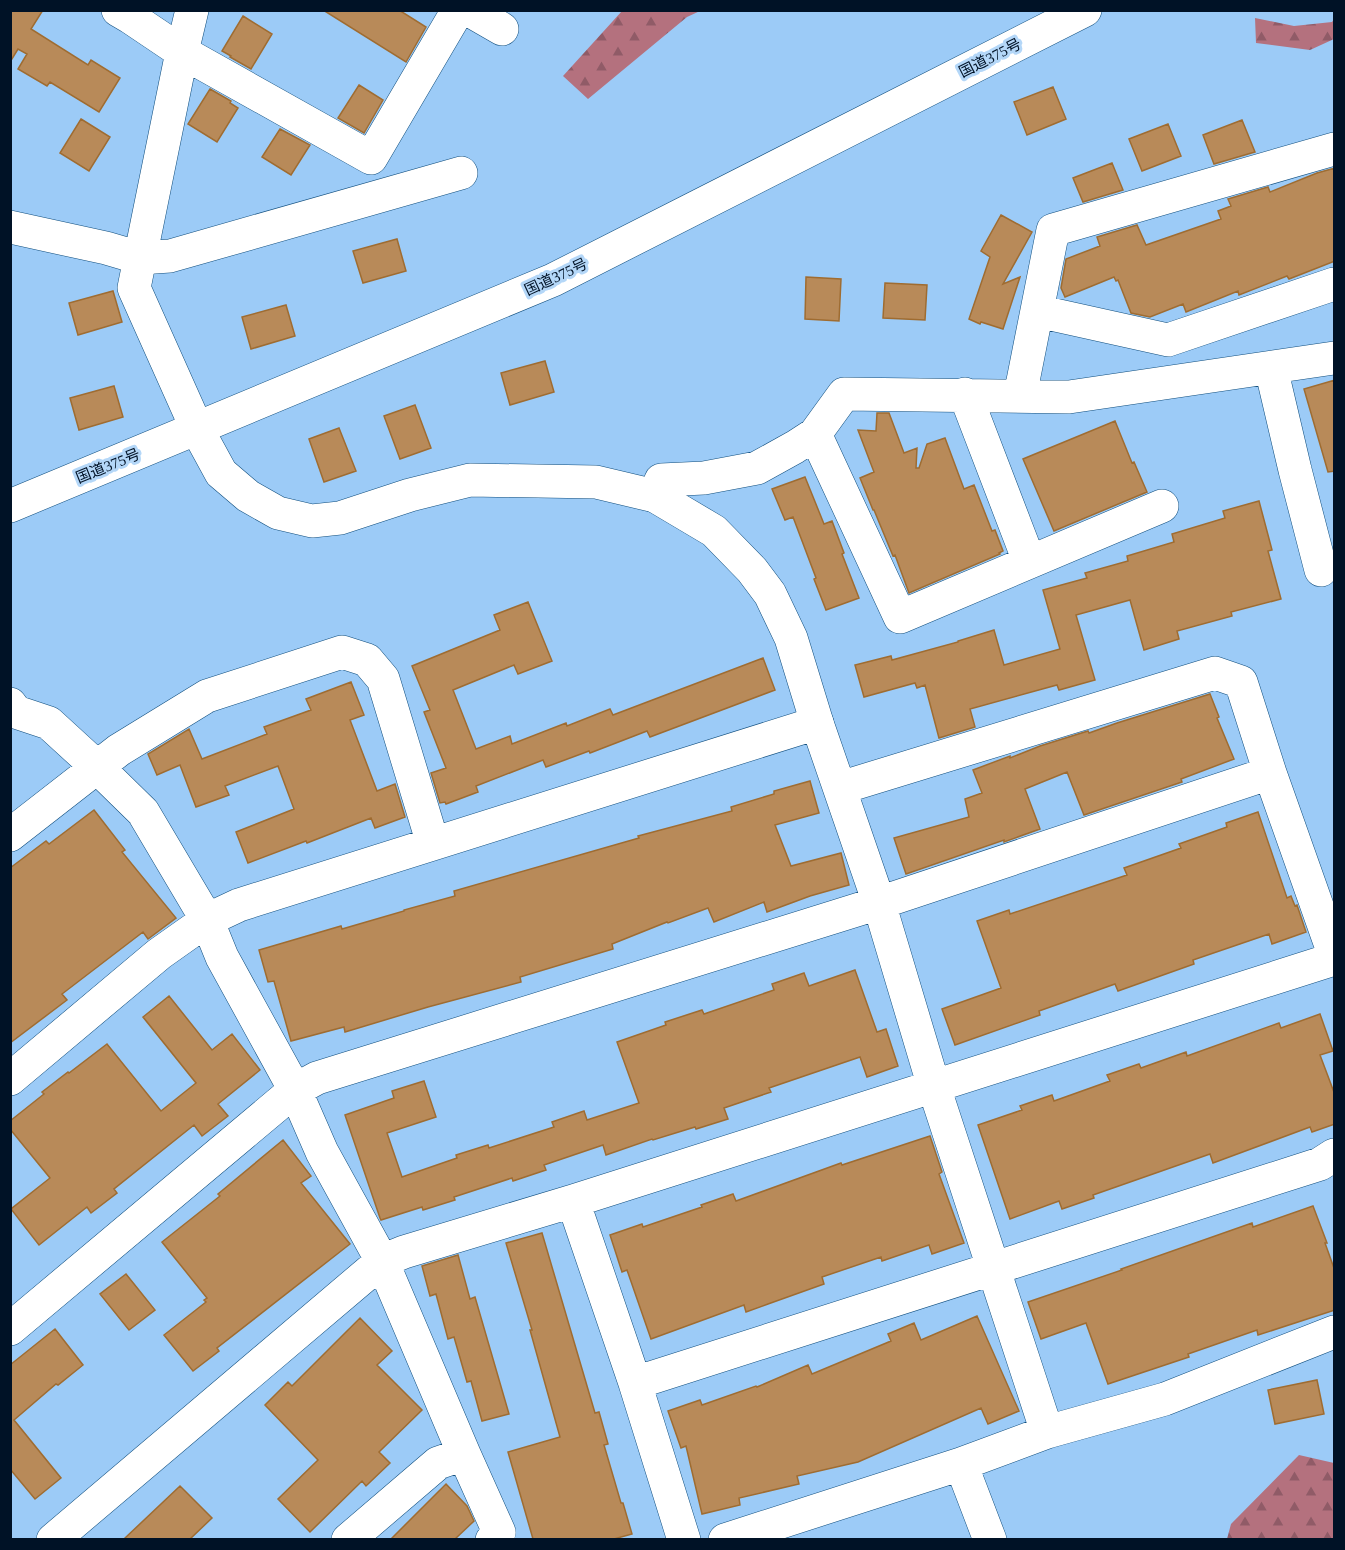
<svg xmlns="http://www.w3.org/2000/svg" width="1345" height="1550" viewBox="0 0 1345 1550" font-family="'Times New Roman','Noto Sans JP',serif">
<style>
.forest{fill:url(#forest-firs)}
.building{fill:#b88a59;stroke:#9f6c31;stroke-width:1.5}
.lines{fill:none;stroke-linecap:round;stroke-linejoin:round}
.minor-casing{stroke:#104e7e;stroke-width:34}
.tertiary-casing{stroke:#104e7e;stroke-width:34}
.trunk-casing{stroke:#104e7e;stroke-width:34}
.minor{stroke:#fff;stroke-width:33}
.tertiary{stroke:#fff;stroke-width:33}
.trunk{stroke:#fff;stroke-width:33}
.labels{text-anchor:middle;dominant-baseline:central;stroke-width:6;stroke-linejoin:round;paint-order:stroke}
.street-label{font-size:15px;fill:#001226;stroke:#b4d7f8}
</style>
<defs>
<pattern id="forest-firs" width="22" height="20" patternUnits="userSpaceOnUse" patternTransform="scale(1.5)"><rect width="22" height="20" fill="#b4717e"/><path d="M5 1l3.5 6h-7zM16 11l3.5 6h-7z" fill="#905b67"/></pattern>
</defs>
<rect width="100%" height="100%" fill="#9ccbf7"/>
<path class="forest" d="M 622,11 L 700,11 L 687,17 L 588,99 L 563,76 Z
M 1255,18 L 1294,26 L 1332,22 L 1334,19 L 1334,39 L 1310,50 L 1256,43 Z
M 1299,1455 L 1334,1463 L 1334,1539 L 1227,1539 L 1231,1524 Z"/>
<path class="building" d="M 10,10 L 43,10 L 31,29 L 88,65 L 91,60 L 120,78 L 99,112 L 50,82 L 47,86 L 18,69 L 27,54 L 18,49 L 10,62 Z
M 323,10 L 399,10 L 426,27 L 406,62 Z
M 243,16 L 272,34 L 251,69 L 230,57 L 231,56 L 222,51 Z
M 359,85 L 383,100 L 364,133 L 338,118 Z
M 1053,87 L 1066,119 L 1027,135 L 1014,102 Z
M 210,89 L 231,101 L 230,103 L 238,108 L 217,142 L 188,124 Z
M 81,119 L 110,137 L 89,171 L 60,153 Z
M 1242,120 L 1255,152 L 1214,164 L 1203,135 Z
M 1168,124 L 1181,156 L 1142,171 L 1129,139 Z
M 280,129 L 310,145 L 291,175 L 262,157 Z
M 1112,163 L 1123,190 L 1083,202 L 1073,178 Z
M 1335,168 L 1335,261 L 1289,279 L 1287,276 L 1239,295 L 1238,291 L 1186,312 L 1183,304 L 1150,317 L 1131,313 L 1118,280 L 1116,281 L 1114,277 L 1065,297 L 1061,288 L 1066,259 L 1100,246 L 1097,237 L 1137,225 L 1146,245 L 1221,219 L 1218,211 L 1231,206 L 1228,199 L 1268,187 L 1270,192 L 1317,173 Z
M 1001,215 L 1032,232 L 1003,284 L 1020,277 L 1003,329 L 981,322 L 980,324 L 969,319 L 990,257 L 981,251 Z
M 397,239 L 406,271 L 363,283 L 353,251 Z
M 806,277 L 841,279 L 839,321 L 805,319 Z
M 885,283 L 927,285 L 925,320 L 883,318 Z
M 113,291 L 122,322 L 78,335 L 69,303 Z
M 286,305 L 295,336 L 251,349 L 242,317 Z
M 545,361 L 554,392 L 510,405 L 501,373 Z
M 1335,380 L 1335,471 L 1328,472 L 1304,389 Z
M 114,386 L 123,417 L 79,430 L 70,398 Z
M 415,405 L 431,448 L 400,459 L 384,416 Z
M 877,413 L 889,413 L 904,453 L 917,448 L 916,468 L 919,468 L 927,444 L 945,438 L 964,489 L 974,485 L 992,531 L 995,530 L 1003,551 L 999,553 L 1000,554 L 909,593 L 895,555 L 893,556 L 874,510 L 873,510 L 860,478 L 874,472 L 858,430 L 876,431 Z
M 1115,421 L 1132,463 L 1134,462 L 1147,492 L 1054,531 L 1023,459 Z
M 339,428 L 356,471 L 324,482 L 309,439 Z
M 805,477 L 824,524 L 832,521 L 844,553 L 842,554 L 859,598 L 826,610 L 814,579 L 816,578 L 793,517 L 785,520 L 772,489 Z
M 1259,501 L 1272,550 L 1268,551 L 1281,599 L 1231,612 L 1232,616 L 1177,631 L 1179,639 L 1144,650 L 1130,600 L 1076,615 L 1095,680 L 1059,690 L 1057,685 L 970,709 L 975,727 L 939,738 L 925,685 L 917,688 L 915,683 L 864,697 L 855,665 L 891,656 L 892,660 L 958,642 L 958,641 L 994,630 L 1004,665 L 1060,649 L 1043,590 L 1087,578 L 1085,573 L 1128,561 L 1127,556 L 1174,542 L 1172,534 L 1225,518 L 1223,511 Z
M 528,602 L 552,661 L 518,674 L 514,665 L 453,690 L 476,749 L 510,736 L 512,744 L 566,723 L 567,726 L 610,709 L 613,715 L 763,658 L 775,690 L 650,737 L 647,731 L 590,753 L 589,751 L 546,767 L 543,760 L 476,786 L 478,792 L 446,804 L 445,802 L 440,803 L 431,773 L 446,768 L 424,712 L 430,710 L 412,666 L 500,630 L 494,615 Z
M 351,682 L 364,715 L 350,720 L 377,791 L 395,784 L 405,817 L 375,828 L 371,818 L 307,843 L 306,841 L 248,863 L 236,832 L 294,809 L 278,766 L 225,786 L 229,795 L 196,807 L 180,765 L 157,775 L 148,754 L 189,729 L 202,759 L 267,734 L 264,727 L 311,710 L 306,699 Z
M 1210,694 L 1219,717 L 1217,718 L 1234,759 L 1181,779 L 1182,782 L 1084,815 L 1067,772 L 1025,789 L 1040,829 L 1004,842 L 1004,840 L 906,874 L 894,838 L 969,817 L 965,799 L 982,793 L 973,770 L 1010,756 L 1010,758 L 1040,746 L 1088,731 L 1089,733 L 1117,723 Z
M 810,781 L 819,813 L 775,825 L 791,866 L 841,853 L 849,885 L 810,896 L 767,912 L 764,902 L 714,922 L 708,908 L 668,923 L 667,922 L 612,944 L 613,949 L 520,977 L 521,982 L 428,1007 L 345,1032 L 344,1027 L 291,1041 L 274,981 L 268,982 L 259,950 L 341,926 L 342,929 L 404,911 L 404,910 L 455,896 L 454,891 L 639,838 L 638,836 L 732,811 L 731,807 L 774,794 L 774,791 Z
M 94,810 L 125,850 L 122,852 L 176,918 L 148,939 L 143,932 L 62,994 L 67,1000 L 10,1043 L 10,868 L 46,841 L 49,844 Z
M 1258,812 L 1287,898 L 1291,896 L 1295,906 L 1297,905 L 1306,932 L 1272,944 L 1269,934 L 1193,960 L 1194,964 L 1118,991 L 1115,984 L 1039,1011 L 1040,1015 L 955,1045 L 942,1009 L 1001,988 L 977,921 L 1009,910 L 1010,914 L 1127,875 L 1124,868 L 1181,848 L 1179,844 L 1227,827 L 1226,823 Z
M 855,970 L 877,1032 L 886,1029 L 898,1066 L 867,1077 L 860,1057 L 769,1088 L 771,1092 L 724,1108 L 728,1119 L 696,1129 L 695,1127 L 653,1140 L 652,1139 L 606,1155 L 603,1145 L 544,1165 L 546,1170 L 513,1181 L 512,1178 L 454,1197 L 455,1200 L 423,1210 L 422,1207 L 381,1220 L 380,1218 L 345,1115 L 394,1098 L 392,1091 L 424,1081 L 436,1117 L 387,1133 L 402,1177 L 457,1158 L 456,1155 L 488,1145 L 489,1148 L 554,1127 L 552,1122 L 584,1111 L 587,1120 L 639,1103 L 617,1042 L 666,1025 L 665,1022 L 702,1010 L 704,1014 L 774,990 L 772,984 L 804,973 L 809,986 Z
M 169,996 L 212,1050 L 232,1034 L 260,1070 L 218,1104 L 228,1116 L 202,1136 L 194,1125 L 114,1189 L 117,1193 L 91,1213 L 87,1207 L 39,1245 L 11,1209 L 50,1178 L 10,1129 L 10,1121 L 44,1094 L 42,1092 L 68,1072 L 69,1073 L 107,1044 L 161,1111 L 196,1083 L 143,1017 Z
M 1320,1014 L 1333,1051 L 1320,1055 L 1335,1095 L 1335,1124 L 1312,1132 L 1310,1127 L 1213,1163 L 1210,1154 L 1093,1195 L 1094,1198 L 1062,1209 L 1059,1201 L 1010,1219 L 978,1125 L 1022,1110 L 1020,1106 L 1052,1095 L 1054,1101 L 1110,1081 L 1107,1075 L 1139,1064 L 1141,1068 L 1186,1052 L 1187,1056 L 1279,1023 L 1281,1028 Z
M 930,1136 L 942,1172 L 939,1174 L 964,1243 L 932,1254 L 929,1245 L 882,1261 L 881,1257 L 822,1277 L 824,1284 L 768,1304 L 746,1312 L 744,1305 L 651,1339 L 627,1270 L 622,1272 L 610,1235 L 642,1224 L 643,1227 L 702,1207 L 701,1205 L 733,1194 L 736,1201 L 841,1163 L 842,1165 Z
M 283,1140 L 311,1176 L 301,1183 L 350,1244 L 217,1348 L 219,1351 L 193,1371 L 164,1335 L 206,1302 L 204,1300 L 207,1298 L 162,1242 L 220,1196 L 218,1194 Z
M 1313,1206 L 1327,1243 L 1325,1243 L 1335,1271 L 1335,1310 L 1258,1335 L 1257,1330 L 1188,1354 L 1189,1357 L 1108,1384 L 1086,1323 L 1041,1339 L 1028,1302 L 1122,1270 L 1121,1269 L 1252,1223 L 1253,1227 Z
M 542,1233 L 595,1413 L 599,1412 L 608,1444 L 604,1445 L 621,1503 L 623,1503 L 632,1534 L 614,1539 L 533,1539 L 508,1452 L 560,1437 L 530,1330 L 532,1330 L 506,1243 Z
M 458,1255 L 470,1299 L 475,1297 L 509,1414 L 482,1421 L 471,1381 L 467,1382 L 454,1337 L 448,1339 L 436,1294 L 430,1296 L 422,1266 Z
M 126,1274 L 155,1310 L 129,1330 L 100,1294 Z
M 977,1316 L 1019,1411 L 988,1424 L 981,1408 L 858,1462 L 797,1476 L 799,1484 L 739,1498 L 740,1505 L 702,1514 L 686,1446 L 681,1448 L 668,1411 L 700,1400 L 702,1405 L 756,1386 L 757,1387 L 808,1365 L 812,1374 L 891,1341 L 888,1334 L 914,1323 L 921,1340 Z
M 360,1318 L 392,1351 L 377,1365 L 422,1410 L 379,1452 L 390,1463 L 366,1486 L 362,1481 L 310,1532 L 278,1499 L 318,1460 L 265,1405 L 288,1382 L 292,1386 Z
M 55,1329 L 83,1365 L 58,1385 L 56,1384 L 14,1420 L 61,1478 L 35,1499 L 10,1469 L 10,1365 Z
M 1317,1380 L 1324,1414 L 1275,1424 L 1268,1390 Z
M 446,1484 L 467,1506 L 474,1521 L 455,1539 L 391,1539 Z
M 180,1486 L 212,1518 L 190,1539 L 124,1539 Z"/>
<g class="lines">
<defs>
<path id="minor" d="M 118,10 L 130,17 L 182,52 L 371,158 L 458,10
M 469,10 L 502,29
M 10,227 L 106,248 L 140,258 L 170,256 L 461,173
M 140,258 L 182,52 L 192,10
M 1037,311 L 1168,340 L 1334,284
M 1271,368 L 1295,470 L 1321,570
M 965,394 L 1029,561
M 1020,396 L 1053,230 L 1334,149
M 655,496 L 661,480 L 704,478 L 757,468 L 795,447 L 815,434
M 1162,506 L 900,617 L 815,434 L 844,394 L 1069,397 L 1334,358
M 10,704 L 16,712 L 49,723 L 97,767 L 143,812 L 207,920 L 222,957 L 295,1090 L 322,1152 L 382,1261 L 464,1454 L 499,1532 L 492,1540
M 840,788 L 1215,673 L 1241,682 L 1270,773 L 1334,954
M 10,835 L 119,750 L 207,696 L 342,652 L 367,660 L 383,679 L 433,844
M 10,1079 L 159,954 L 207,920 L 239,905 L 817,723 L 879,903 L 934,1087 L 1047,1432
M 573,1201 L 635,1383 L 684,1540
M 10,1329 L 295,1090 L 317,1078 L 879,903 L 1270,773
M 635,1383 L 1320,1164 L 1334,1155
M 961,1464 L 990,1540
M 53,1540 L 382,1261 L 404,1252 L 573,1201 L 1334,959
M 348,1540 L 438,1463 L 464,1454
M 725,1540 L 961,1464 L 1047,1432 L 1165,1399 L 1334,1332"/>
<path id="tertiary" d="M 140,258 L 134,288 L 197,429 L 221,473 L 248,496 L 278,513 L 312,521 L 340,518 L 410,495 L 470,480 L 596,482 L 655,496 L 714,531 L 752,570 L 770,594 L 791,638 L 817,723"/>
<path id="trunk" d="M 10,506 L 553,280 L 1085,10"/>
</defs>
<use href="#minor" class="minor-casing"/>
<use href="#tertiary" class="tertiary-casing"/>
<use href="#trunk" class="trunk-casing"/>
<use href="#minor" class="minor"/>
<use href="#tertiary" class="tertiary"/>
<use href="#trunk" class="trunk"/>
</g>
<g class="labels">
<g class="street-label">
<text transform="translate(990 58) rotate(-27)">国道375号</text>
<text transform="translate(556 277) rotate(-25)">国道375号</text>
<text transform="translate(108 466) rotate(-22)">国道375号</text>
</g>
</g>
<rect width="1345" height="1550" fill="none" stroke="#001226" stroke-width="24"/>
</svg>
